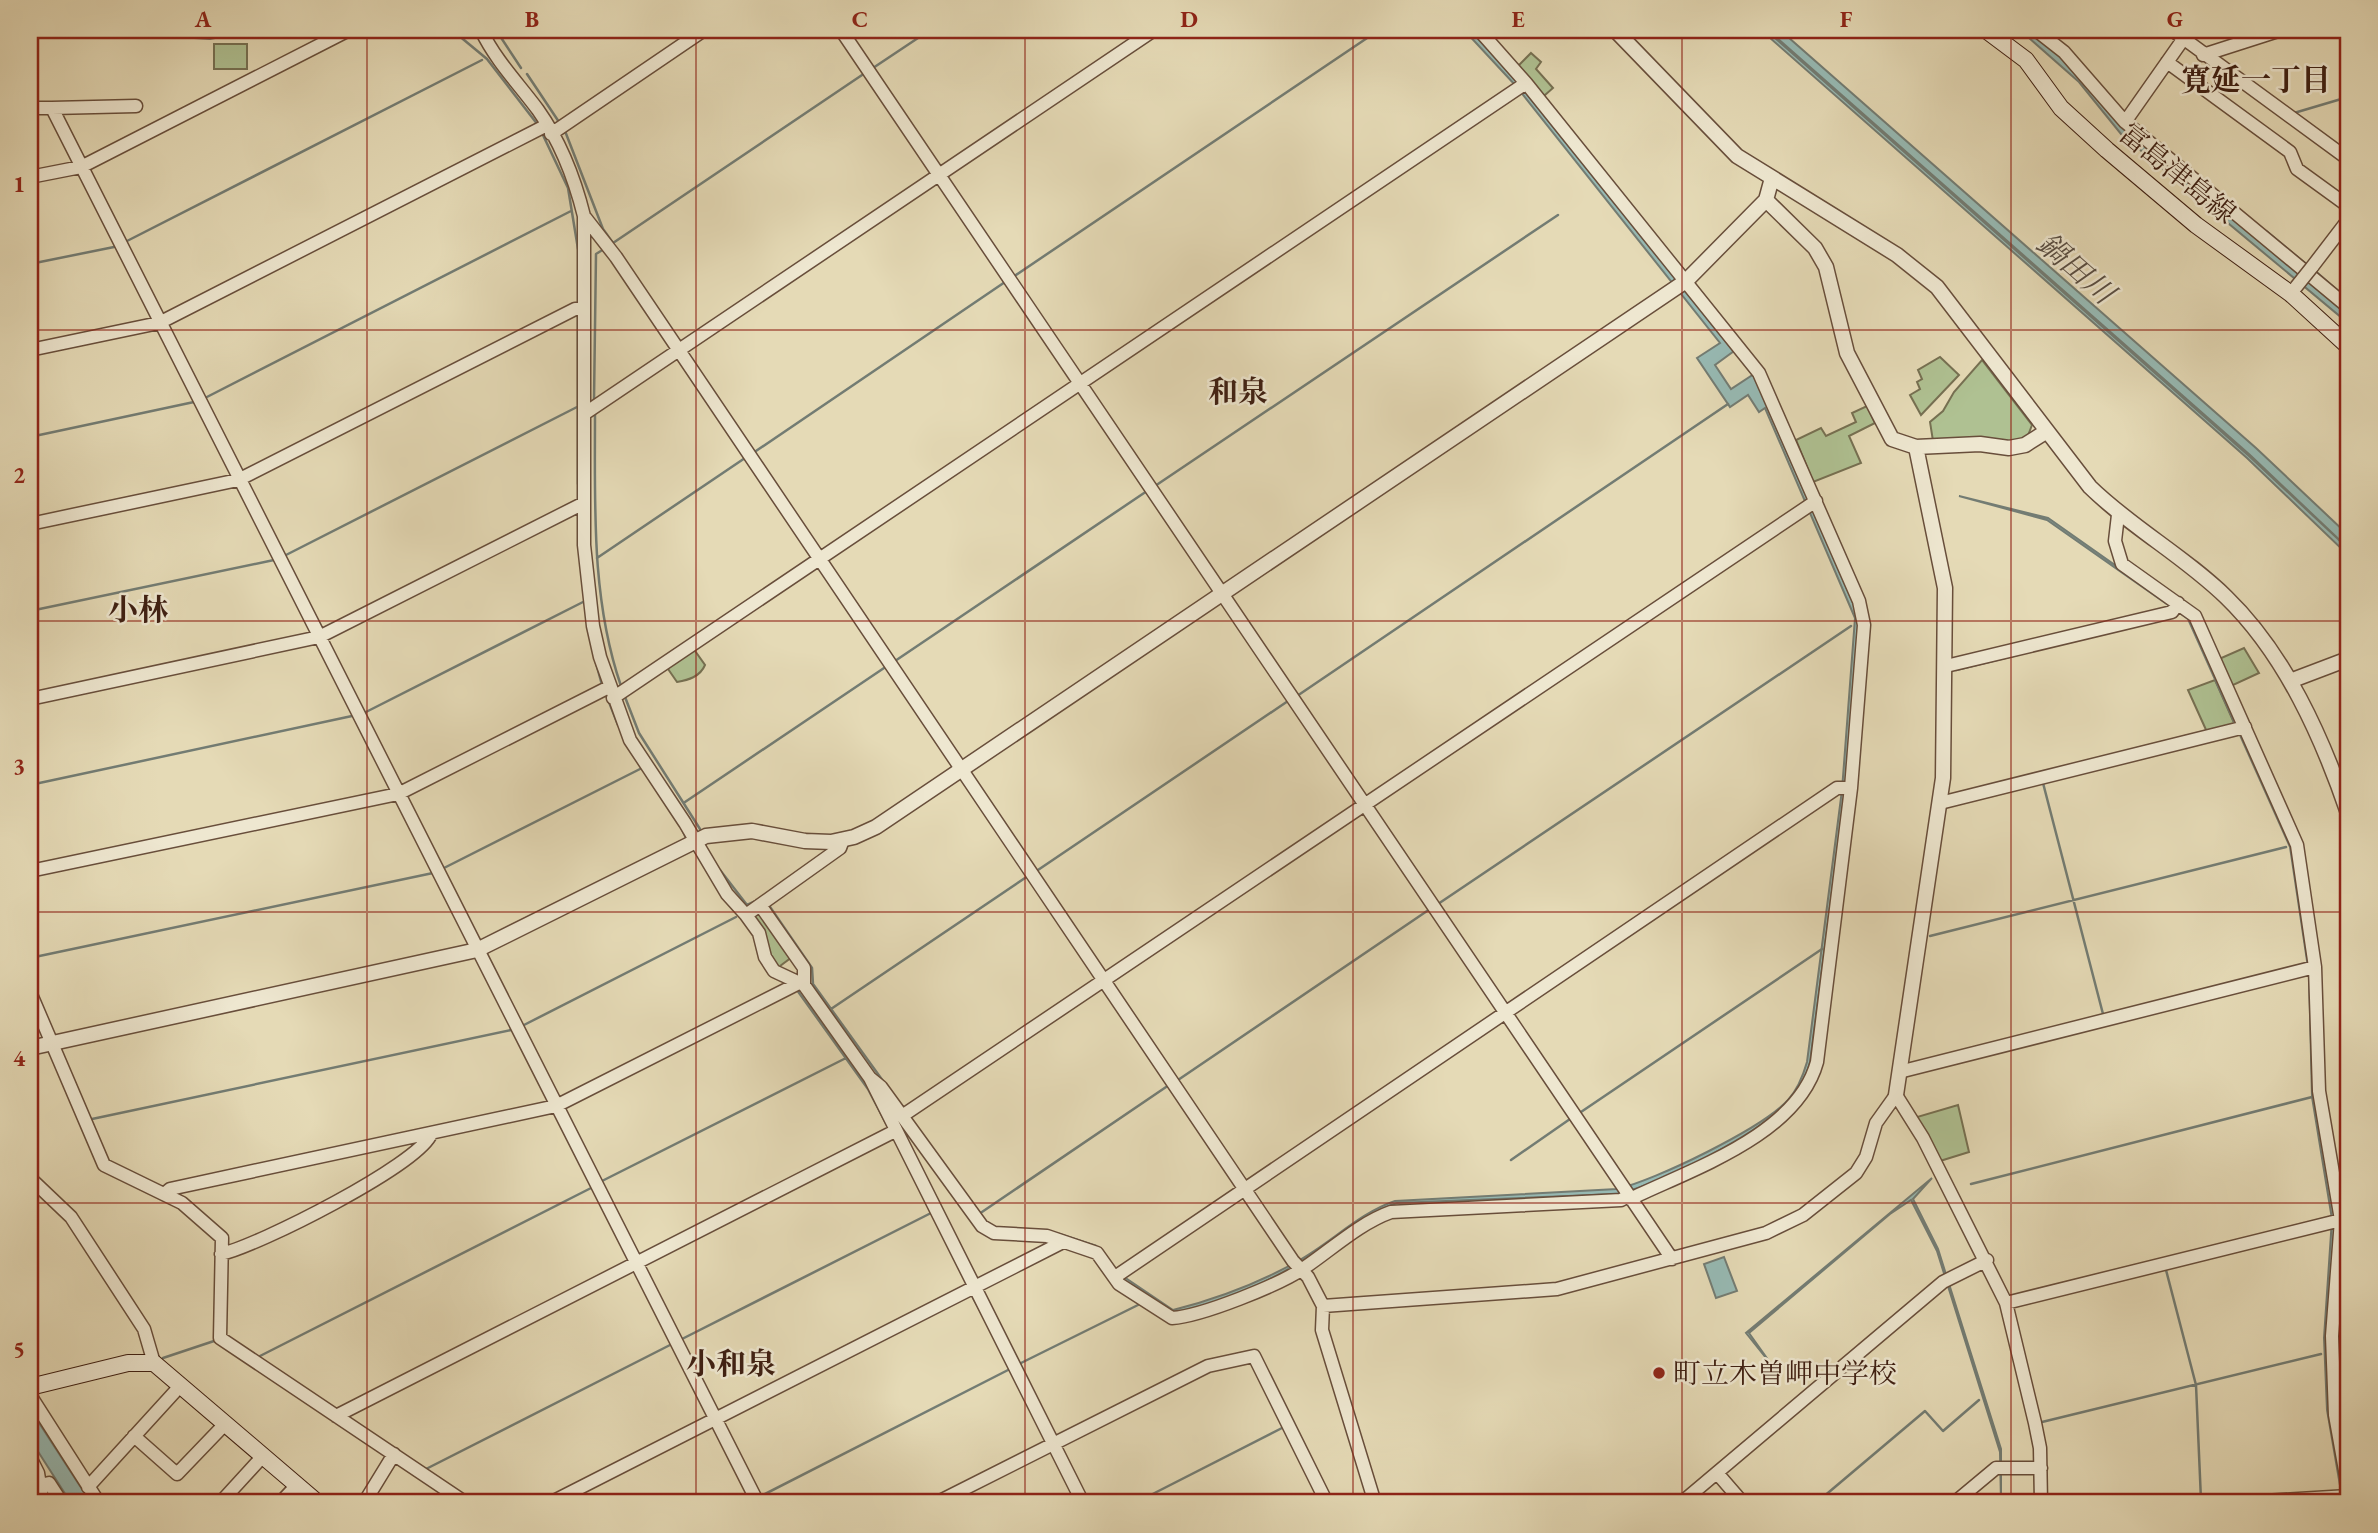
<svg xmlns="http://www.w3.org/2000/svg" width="2378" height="1533" viewBox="0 0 2378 1533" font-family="'EB Garamond','Noto Serif JP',serif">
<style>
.green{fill:#afc192;stroke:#767052;stroke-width:2}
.water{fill:#97bab4;stroke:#737c73;stroke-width:2}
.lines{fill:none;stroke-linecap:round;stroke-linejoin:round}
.stream{stroke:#737c73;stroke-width:2.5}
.minor-casing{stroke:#684e3b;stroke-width:15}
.tertiary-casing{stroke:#684e3b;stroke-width:17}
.secondary-casing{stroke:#3e1f12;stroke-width:18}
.minor{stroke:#eee7d0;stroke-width:12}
.tertiary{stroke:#eee7d0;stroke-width:14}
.secondary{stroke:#eee7d0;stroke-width:16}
.minor-bridge-casing{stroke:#684e3b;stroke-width:15;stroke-linecap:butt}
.minor-bridge{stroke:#eee7d0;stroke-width:12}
.grid{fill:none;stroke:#8f2418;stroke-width:2;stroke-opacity:0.55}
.poi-dot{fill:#8f2418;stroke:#eee7d0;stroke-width:2.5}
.labels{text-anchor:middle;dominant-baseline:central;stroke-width:5;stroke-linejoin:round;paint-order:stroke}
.street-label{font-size:28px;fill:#3e1f12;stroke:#eee7d0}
.poi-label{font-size:28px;fill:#3e1f12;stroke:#eee7d0;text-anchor:start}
.neighbourhood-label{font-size:30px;font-weight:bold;fill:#3e1f12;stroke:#eee7d0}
.water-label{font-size:30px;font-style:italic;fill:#594e43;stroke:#eee7d0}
.neatline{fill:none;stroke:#8f2418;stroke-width:2.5}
.grid-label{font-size:23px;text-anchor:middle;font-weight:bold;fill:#8f2418}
</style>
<rect width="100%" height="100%" fill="#e5dab6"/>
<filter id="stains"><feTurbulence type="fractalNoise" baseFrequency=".00286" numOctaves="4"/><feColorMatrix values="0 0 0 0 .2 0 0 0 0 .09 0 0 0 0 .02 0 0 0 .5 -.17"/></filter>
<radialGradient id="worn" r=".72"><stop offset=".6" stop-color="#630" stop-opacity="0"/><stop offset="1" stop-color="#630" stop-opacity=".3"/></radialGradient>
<path class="green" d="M 214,44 L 247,44 L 247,69 L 214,69 Z
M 1531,53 L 1541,62 L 1536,69 L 1553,88 L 1545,95 L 1541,95 L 1518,66 Z
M 1940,357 L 1959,375 L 1921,415 L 1910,395 L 1920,389 L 1917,382 L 1922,379 L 1918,370 Z
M 1982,360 L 2032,425 L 2027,438 L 2019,443 L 1933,441 L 1930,422 L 1943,411 L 1954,392 Z
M 1867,406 L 1875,423 L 1849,436 L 1861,463 L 1813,482 L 1796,440 L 1821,428 L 1826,436 L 1856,422 L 1852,413 Z
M 693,648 L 705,665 C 700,677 688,680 677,682 L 666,666 Z
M 2244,648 L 2259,673 L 2231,686 L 2219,659 Z
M 2215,680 L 2235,725 L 2207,732 L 2188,690 Z
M 757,911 L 792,957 L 776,969 L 749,917 Z
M 1958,1105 L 1969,1152 L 1940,1161 L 1917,1117 Z"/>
<path class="water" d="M 67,30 L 208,37 L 226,30 L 220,37 L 210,39 Z
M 1464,30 L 1470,30 L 1519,83 L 1734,351 L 1715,365 L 1731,389 L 1754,374 L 1854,605 L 1859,623 L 1845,790 L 1810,1062 C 1807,1073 1803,1087 1795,1096 C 1763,1132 1666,1182 1618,1194 L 1397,1203 C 1368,1212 1343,1235 1318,1251 C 1280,1276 1218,1308 1173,1312 L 1121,1279 L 1124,1277 L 1173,1310 C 1216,1299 1259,1283 1298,1261 C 1331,1243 1359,1213 1395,1201 L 1617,1189 C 1654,1181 1763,1128 1788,1100 C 1798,1089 1803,1076 1807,1062 L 1842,790 L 1855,618 L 1765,408 L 1759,412 L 1748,395 L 1730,407 L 1697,358 L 1720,343 L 1516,86 Z
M 1761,30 L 1766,30 L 2249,456 L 2338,539 L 2348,550 L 2348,555 L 2247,458 Z
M 1768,30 L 1780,30 L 2256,448 L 2346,533 L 2348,548 L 2250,455 Z
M 2020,30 L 2029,30 L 2051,46 L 2119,121 L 2334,300 L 2348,313 L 2348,323 L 2121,134 L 2079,82 Z
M 1959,496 L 2048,518 L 2190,618 L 2292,846 L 2310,961 L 2335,1215 L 2330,1410 L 2346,1503 L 2343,1503 L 2327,1410 L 2324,1338 L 2332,1219 L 2312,1097 L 2309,974 L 2290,847 L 2188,619 L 2047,520 Z
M 1932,1178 L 1913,1199 L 1938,1249 L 2001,1449 L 2001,1503 L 2000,1452 L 1937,1251 L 1911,1200 L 1890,1214 L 1749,1333 L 1774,1368 L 1746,1333 Z
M 1724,1257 L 1737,1291 L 1716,1298 L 1704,1264 Z
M 30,1409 L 91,1503 L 71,1503 L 30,1439 Z"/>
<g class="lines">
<path class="stream" d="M 452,30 L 487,59 L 538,125
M 496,30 L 521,68
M 873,68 L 930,30
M 527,74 L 559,122
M 2294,113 L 2348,97
M 565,131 L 603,229 L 613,243
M 542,133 L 568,188 L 578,249
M 2266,231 L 2306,264
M 127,241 L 482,60
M 613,243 L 865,73
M 30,264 L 114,247
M 2315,271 L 2339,292
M 1013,277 L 1379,30
M 578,313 L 578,484
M 203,399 L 571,211
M 594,400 L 596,254 L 604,249
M 595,414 C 595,505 591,599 621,686
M 30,437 L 194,402
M 753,453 L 1005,282
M 1155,486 L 1558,215
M 284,556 L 577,407
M 597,558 L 745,458
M 30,611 L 274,560
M 895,661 L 1147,491
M 596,663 L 602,685
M 1956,670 L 2017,655
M 605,692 L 618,725
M 1297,696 L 1728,404
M 625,697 L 639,733 L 700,829
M 364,713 L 583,602
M 2043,783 L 2103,1014
M 30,785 L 352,716
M 685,802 L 887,666
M 682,829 L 686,838
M 442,869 L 642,768
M 720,870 L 747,905 L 758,900
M 1035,872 L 1288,701
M 768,904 L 812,968 L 813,984 L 883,1081
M 1438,904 L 1851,626
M 1930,936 L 2286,847
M 30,958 L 433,873
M 30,977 L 35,990
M 797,990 L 868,1089 L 889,1129
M 831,1009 L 1028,876
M 522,1026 L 736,917
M 1178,1080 L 1430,909
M 1578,1114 L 1822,949
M 92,1119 L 511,1030
M 1511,1160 L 1570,1119
M 602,1181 L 846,1058
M 1971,1184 L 2312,1097
M 979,1214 L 1169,1085
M 1059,1234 L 1096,1246
M 2166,1270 L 2196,1385 L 2201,1500
M 971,1294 L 983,1316
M 682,1339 L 931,1213
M 260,1356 L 593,1187
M 163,1358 L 217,1340
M 1019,1364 L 1138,1305
M 2042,1422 L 2321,1354
M 426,1469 L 672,1344
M 761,1496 L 1010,1369
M 1135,1503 L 1282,1428
M 1816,1503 L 1925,1411 L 1943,1431 L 1979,1400"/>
<defs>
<path id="minor" d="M 481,30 C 496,61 518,83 538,110 C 560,141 575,180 584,216 L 584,545 L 593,626 L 600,657 L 630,740 L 685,823 L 727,894 L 746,915 L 840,848 L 843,840
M 841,30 L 1672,1259
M 1479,30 L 1526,83 L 1759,373 L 1859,601 L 1864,625 L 1851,788 L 1817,1062 C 1797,1135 1692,1169 1630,1199
M 2036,30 L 2064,52 L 2125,122 L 2348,307
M 2172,30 L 2348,159
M 2203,55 L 2281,30
M 2167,62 L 2290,152 L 2297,169 L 2348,206
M 30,108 L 52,108 L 758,1503
M 52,108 L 136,106
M 2125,122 L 2184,38
M 551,134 L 704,30
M 30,177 L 81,167 L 349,30
M 584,216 L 616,257 L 1293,1261 L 1308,1277 L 1323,1306 L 1322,1330 L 1375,1503
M 2312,267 L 2348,220
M 30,350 L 159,323 L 547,125
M 584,414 L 1154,30
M 2118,515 L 2115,541 L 2122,564 L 2195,616 L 2297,845 L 2315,967 L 2319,1091 L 2341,1220 L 2332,1336 L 2335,1415 L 2348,1487
M 30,524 L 238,480 L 575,309 L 584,309
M 1946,666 L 2172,612 L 2178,603
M 613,698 L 1526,83
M 30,699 L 319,637 L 584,503
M 1940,803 L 2245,727
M 30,871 L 398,794 L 609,687
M 760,905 L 804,968 L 804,985 L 870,1078 L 1083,1503
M 746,915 L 759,933 L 765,957 L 774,971 L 804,985
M 30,992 L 104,1165 L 182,1203 L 222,1238 L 220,1338 L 466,1503
M 1899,1072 L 2315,967
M 870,1078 L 881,1087 L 982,1226 L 994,1233 L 1047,1236 L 1097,1253 L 1119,1284 L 1172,1318 C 1202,1316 1279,1285 1304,1268 C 1332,1249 1360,1223 1391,1212 L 1621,1200 L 1628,1196
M 902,1116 L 1816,501
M 30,1178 L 71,1217 L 144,1329 L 154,1363
M 164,1194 L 170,1189 L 556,1106 L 799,983
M 221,1254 C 258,1246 418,1165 431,1134
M 1115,1277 L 1837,788 L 1851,788
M 2006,1303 L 2341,1220
M 1323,1306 L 1557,1289 L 1766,1233 L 1803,1215 L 1856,1173 L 1866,1157 L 1876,1123 L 1896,1095 L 1923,1138 L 2006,1303 L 2035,1423 L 2040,1448 L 2041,1503
M 30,1395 L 99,1503
M 336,1416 L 895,1131
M 134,1436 L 177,1474 L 225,1424
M 30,1457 L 38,1473 L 43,1503
M 1717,1473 L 1743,1503
M 40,1485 L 49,1483 L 62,1503
M 88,1487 L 181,1385
M 220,1503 L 263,1456
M 280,1503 L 297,1485
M 364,1503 L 394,1454
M 550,1503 L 1063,1242
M 936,1503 L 1208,1366 L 1254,1356 L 1327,1503
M 1681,1503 L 1943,1282 L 1987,1260
M 1954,1503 L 1996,1468 L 2041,1468
M 2232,1503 L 2348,1496"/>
<path id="tertiary" d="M 1615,30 L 1737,156 L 1897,255 L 1937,287 L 2090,487 C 2132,528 2184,556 2226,597 C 2285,654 2322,737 2348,813
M 1766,200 L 1815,248 L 1826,267 L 1847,353 L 1892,439 L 1916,447 L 1980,444 L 2009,448 L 2025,445 L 2047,431
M 2290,681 L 2348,659
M 30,1048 L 477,950 L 706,836 L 752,831 L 805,841 L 831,842 L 854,837 L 876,827 L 1686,281 L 1766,200 L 1772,178
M 1896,1095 L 1943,778 L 1945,588 L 1916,447"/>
<path id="secondary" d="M 1986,30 L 2026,60 L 2061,108 L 2107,150 L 2196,225 L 2291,294 L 2348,346
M 30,1387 L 128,1363 L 154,1363 L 318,1503"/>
</defs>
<use href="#minor" class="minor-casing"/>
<use href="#tertiary" class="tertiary-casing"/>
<use href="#secondary" class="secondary-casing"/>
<use href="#minor" class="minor"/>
<use href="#tertiary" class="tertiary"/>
<use href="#secondary" class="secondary"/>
<defs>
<path id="minor-bridge" d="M 2296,287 L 2312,267"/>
</defs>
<use href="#minor-bridge" class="minor-bridge-casing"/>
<use href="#minor-bridge" class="minor-bridge"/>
</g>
<path class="grid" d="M 367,30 L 367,1503M 696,30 L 696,1503M 1025,30 L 1025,1503M 1353,30 L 1353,1503M 1682,30 L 1682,1503M 2011,30 L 2011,1503M 30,330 L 2348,330M 30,621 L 2348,621M 30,912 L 2348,912M 30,1203 L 2348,1203"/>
<circle class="poi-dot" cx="1659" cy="1373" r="7"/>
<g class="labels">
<g class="street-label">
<text transform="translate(2178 173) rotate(39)">富島津島線</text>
</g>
<g class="poi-label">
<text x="1673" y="1373">町立木曽岬中学校</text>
</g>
<g class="neighbourhood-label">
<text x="2256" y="79">寛延一丁目</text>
<text x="1238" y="391">和泉</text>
<text x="138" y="609">小林</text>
<text x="731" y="1363">小和泉</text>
</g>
<g class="water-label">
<text transform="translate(2076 268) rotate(41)">鍋田川</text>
</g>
</g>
<rect width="2378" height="1533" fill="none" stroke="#e5dab6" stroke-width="77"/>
<rect x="38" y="38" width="2302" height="1456" class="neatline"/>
<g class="grid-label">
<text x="203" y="27">A</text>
<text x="532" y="27">B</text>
<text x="860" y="27">C</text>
<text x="1189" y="27">D</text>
<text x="1518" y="27">E</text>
<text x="1846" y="27">F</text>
<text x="2175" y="27">G</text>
<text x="19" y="192">1</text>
<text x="19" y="483">2</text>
<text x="19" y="774">3</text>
<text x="19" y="1066">4</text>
<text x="19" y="1357">5</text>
</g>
<rect width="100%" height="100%" filter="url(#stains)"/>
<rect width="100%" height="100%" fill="url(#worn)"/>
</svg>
